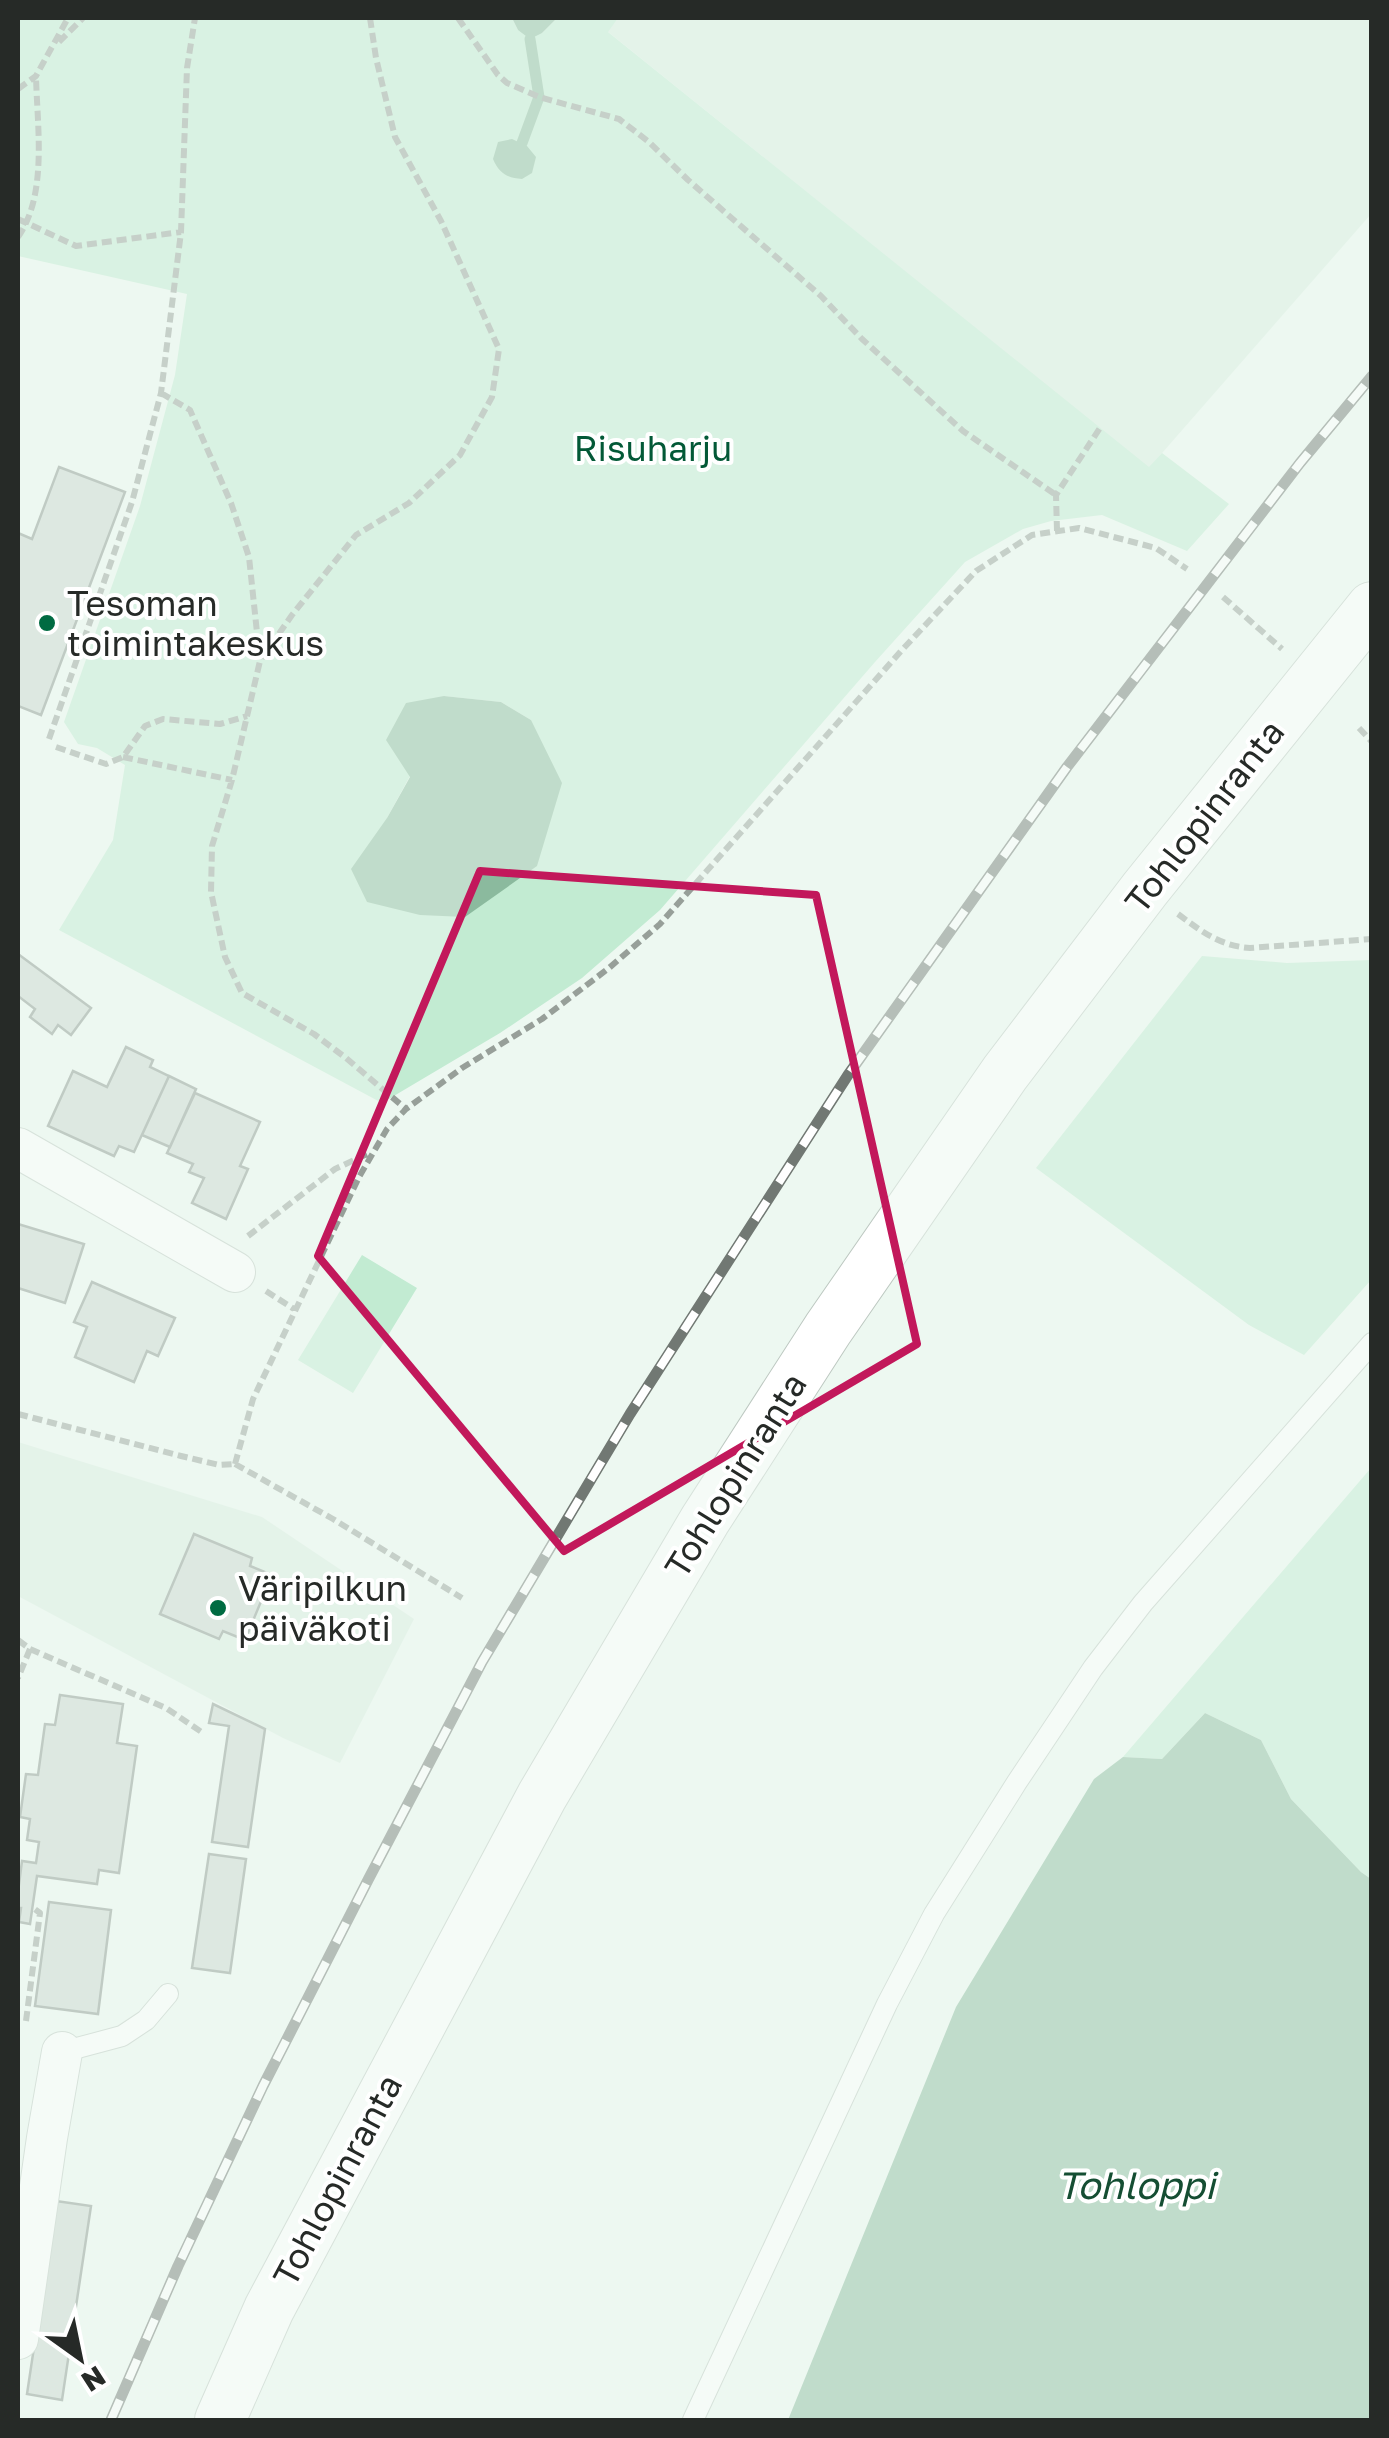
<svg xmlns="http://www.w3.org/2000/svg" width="1389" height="2438" viewBox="0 0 1389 2438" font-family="'Golos Text',sans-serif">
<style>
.built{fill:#daede1}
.green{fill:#c2ebd2;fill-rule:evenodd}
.water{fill:#8bba9e}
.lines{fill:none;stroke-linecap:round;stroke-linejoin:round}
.stream{stroke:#8bba9e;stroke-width:11}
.building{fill:#cad6cf;stroke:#8b968f;stroke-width:2.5}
.service-casing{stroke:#bdc8c1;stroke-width:22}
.minor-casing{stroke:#bdc8c1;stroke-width:42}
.tertiary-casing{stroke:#bdc8c1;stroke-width:52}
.path{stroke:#979f99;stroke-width:6;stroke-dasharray:10 5;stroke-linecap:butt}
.service{stroke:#fff;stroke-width:20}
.minor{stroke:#fff;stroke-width:40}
.tertiary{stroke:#fff;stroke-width:50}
.rail-casing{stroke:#717873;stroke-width:11}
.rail{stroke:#fff;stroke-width:8;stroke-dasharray:22;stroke-linecap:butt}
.marked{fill:none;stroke:#c2185b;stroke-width:8;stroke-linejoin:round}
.poi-dot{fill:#006b42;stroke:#fff;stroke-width:4}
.labels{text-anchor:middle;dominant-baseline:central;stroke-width:8;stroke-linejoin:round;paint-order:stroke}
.park-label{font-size:35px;fill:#035937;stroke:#fff}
.poi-label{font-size:35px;fill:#262a27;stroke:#fff;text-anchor:start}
.street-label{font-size:35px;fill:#262a27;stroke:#fff}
.water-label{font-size:38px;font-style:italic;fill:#154e33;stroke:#fff}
</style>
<rect width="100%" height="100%" fill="#edf8f1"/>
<path class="built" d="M 618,18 L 1371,18 L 1371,214 L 1149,468 L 607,31 Z
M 18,1442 L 262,1517 L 414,1619 L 340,1763 L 283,1738 L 18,1596 Z"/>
<path class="green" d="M 18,18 L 512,18 L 518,30 L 542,33 L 557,18 L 618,18 L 608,32 L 1149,467 L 1162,453 L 1229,504 L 1187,551 L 1102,515 L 1051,521 L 1023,529 L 965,562 L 875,662 L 660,910 L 582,978 L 500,1033 L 382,1103 L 59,930 L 113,840 L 125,765 L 97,748 L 78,744 L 64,722 L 140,506 L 175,375 L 187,294 L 18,256 ZM 444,696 L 501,702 L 531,720 L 387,818 L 410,776 Z
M 1202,956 L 1287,963 L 1371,960 L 1371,1280 L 1304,1355 L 1249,1325 L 1036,1168 Z
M 362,1255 L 417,1288 L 353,1393 L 298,1360 Z
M 1371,1468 L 1371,1879 L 1361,1872 L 1291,1799 L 1261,1740 L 1205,1713 L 1162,1759 L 1123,1757 Z"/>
<path class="water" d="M 512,18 L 557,18 L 542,33 L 530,39 L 518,30 Z
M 512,139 L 527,146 L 536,157 L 532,173 L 522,179 C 507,178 499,173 493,159 L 498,142 Z
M 444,696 L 501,702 L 531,720 L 562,783 L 537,866 L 465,917 L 420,915 L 367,902 L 351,869 L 387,818 L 410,777 L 386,740 L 406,703 Z
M 1205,1713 L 1261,1740 L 1291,1799 L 1361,1872 L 1371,1879 L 1371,2420 L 788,2420 L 956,2007 L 1094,1779 L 1123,1757 L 1162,1759 Z"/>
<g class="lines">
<path class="stream" d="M 522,143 L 539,97 L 530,39"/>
</g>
<path class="building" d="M 59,467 L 125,492 L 41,715 L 18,706 L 18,533 L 32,539 Z
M 18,954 L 91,1008 L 71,1035 L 58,1025 L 52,1034 L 30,1017 L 35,1009 L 18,996 Z
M 126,1047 L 153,1060 L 150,1067 L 169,1076 L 134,1152 L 119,1146 L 114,1156 L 48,1126 L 73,1071 L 107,1087 Z
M 169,1076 L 196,1089 L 170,1147 L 142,1135 Z
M 195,1093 L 260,1122 L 240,1166 L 248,1169 L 226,1219 L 192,1203 L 204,1178 L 189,1172 L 193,1164 L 167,1153 Z
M 18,1224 L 84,1244 L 65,1303 L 18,1288 Z
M 92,1282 L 175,1318 L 158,1356 L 147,1351 L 134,1382 L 75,1357 L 87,1327 L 74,1322 Z
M 194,1534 L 252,1558 L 250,1566 L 272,1575 L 245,1640 L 223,1631 L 219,1639 L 160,1614 Z
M 60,1695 L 123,1704 L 117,1743 L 137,1746 L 119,1873 L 99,1870 L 97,1884 L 37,1876 L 30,1924 L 19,1922 L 21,1908 L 18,1908 L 18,1892 L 22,1861 L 36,1863 L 39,1842 L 27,1840 L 30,1819 L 20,1817 L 26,1774 L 38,1775 L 45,1724 L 55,1725 Z
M 213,1704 L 265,1729 L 248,1847 L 212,1842 L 229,1726 L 209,1723 Z
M 209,1854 L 246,1859 L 230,1973 L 192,1968 Z
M 49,1902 L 111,1910 L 98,2014 L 35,2006 Z
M 56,2201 L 91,2206 L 62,2400 L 27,2394 Z"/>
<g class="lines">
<defs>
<path id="service" d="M 62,2052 L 122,2036 L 146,2020 L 168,1994
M 693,2420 L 887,2004 L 934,1914 L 1017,1782 L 1093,1668 L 1143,1603 L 1372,1343"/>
<path id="minor" d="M 18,1148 L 235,1272
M 18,2339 L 47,2138 L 62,2052"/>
<path id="tertiary" d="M 220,2420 L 269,2309 L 542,1796 L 705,1520 L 828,1329 L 1005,1073 L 1145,889 L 1372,607"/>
</defs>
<use href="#service" class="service-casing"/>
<use href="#minor" class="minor-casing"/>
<use href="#tertiary" class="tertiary-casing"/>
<path class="path" d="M 370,18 L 376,58 L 395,137 L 441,221 L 499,349 L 492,397 L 460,455 L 409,503 L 356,535 L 292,615 L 260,661 L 232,780 L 212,846 L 211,892 L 225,957 L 242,993 L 314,1034 L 346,1058 L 406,1109
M 458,18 L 498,75 L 507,83 L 539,97 L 619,119 L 649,142 L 688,180 L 821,296 L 862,339 L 963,431 L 1056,495
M 59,42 L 83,18
M 18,89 L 36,76 L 68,18
M 18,219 L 76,246 L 181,232
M 18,237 C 48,194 37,126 36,76
M 161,393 L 190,410 L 231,503 L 249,557 L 260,661
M 1057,531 L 1056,495 L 1100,428
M 1223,597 L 1282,649
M 1359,728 L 1372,742
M 49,739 L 132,502 L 161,393 L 181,232 L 187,68 L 195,18
M 56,747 L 106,764 L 123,757 L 145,726 L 163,719 L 220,724 L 247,716
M 123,757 L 232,780
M 1178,914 C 1201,931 1220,946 1250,948 L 1372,939
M 248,1236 L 335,1169 L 369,1153
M 266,1291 L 294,1309
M 18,1414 L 181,1456 L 219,1465 L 235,1464
M 235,1464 L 253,1399 L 359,1177 L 387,1129 L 406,1109 L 462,1068 L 542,1019 L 609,968 L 660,924 L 901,651 L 976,571 L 1032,535 L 1079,528 L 1156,548 L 1187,569
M 235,1464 L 333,1519 L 462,1598
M 18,1640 L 30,1649 L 18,1678
M 30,1649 L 166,1708 L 203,1733
M 26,2021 L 40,1913 L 32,1907"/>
<use href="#service" class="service"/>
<use href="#minor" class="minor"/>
<use href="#tertiary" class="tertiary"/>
<defs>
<path id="rail" d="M 111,2420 L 178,2266 L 263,2086 L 368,1880 L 482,1662 L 630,1414 L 848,1075 L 1067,767 L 1300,463 L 1372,376"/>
</defs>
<use href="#rail" class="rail-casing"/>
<use href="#rail" class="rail"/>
</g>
<path d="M0 0H1389V2438H0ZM 480,871 L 816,895 L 917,1344 L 564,1551 L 318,1256 Z" fill="#edf8f1" fill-opacity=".55" fill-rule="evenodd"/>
<path class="marked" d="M 480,871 L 816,895 L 917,1344 L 564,1551 L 318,1256 Z"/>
<g class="poi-dot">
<circle cx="47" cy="623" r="10"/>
<circle cx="218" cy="1608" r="10"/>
</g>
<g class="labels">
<g class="park-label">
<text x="653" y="448">Risuharju</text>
</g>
<g class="poi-label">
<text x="67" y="603">Tesoman<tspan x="67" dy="40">toimintakeskus</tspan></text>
<text x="238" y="1588">Väripilkun<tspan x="238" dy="40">päiväkoti</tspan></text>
</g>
<g class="street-label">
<text transform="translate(1204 816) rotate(-52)">Tohlopinranta</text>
<text transform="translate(735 1475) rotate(-58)">Tohlopinranta</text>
<text transform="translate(337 2180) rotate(-62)">Tohlopinranta</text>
</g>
<g class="water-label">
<text x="1136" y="2184">Tohloppi</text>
</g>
</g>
<rect width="1389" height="2438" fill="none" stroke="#262a27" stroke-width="40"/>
<g transform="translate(80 2358) rotate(147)" stroke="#ffffff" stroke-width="8" paint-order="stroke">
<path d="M0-8L18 38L0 25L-18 38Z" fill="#262a27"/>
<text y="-15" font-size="28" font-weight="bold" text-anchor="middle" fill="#262a27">N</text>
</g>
</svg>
